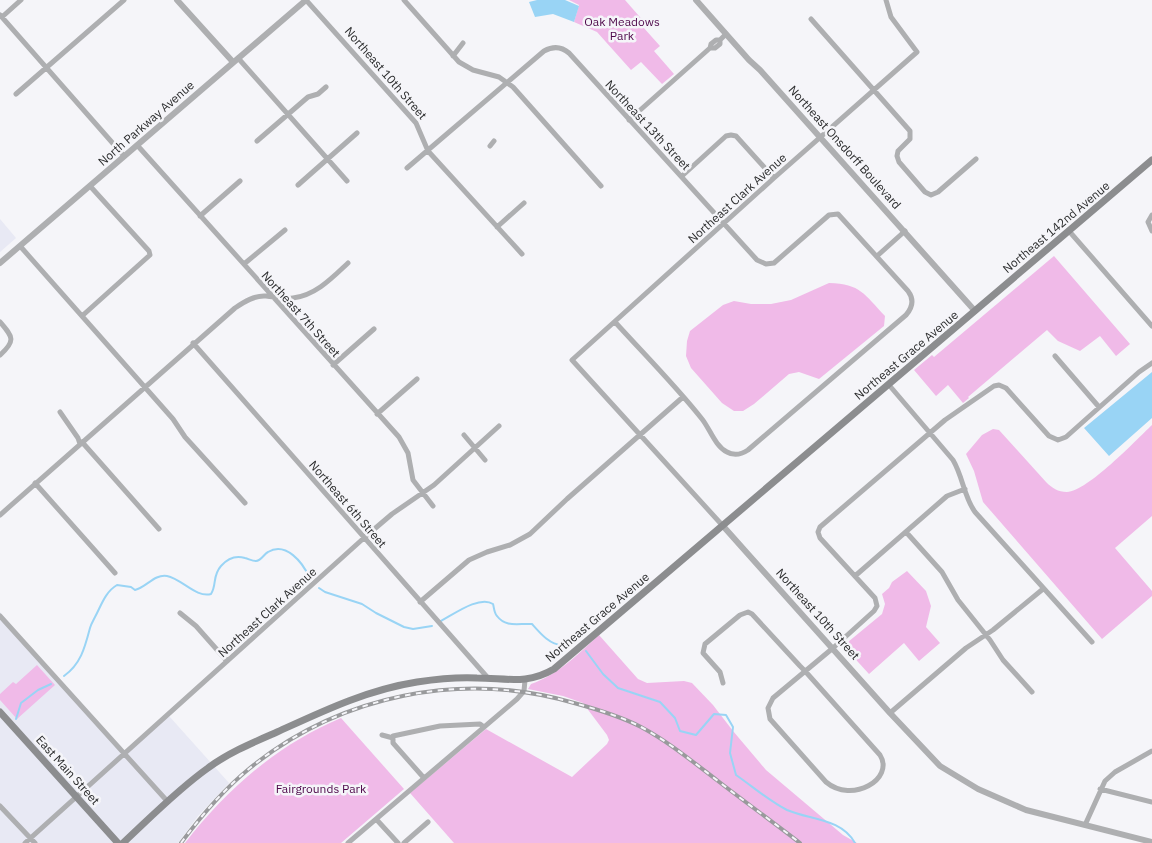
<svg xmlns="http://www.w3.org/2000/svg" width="1152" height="843" viewBox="0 0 1152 843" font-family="'IBM Plex Sans',sans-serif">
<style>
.built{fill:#e8e9f4}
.green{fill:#f0bae8}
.water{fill:#99d4f5}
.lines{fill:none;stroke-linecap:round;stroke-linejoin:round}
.stream{stroke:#99d4f5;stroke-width:2}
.minor{stroke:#aeafb1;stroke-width:5}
.tertiary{stroke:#aeafb1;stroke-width:6}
.secondary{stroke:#8c8d8f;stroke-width:7}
.rail-casing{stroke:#999a9c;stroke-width:4}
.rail{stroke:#f5f5f9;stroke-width:2;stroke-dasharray:5.5;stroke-linecap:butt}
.labels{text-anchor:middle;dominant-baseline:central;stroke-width:5;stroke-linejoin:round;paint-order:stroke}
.park-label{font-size:12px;fill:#4e084a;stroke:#f5f5f9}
.street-label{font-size:12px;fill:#2a2b2c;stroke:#f5f5f9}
</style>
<rect width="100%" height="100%" fill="#f5f5f9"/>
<path class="built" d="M 0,219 L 16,238 L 0,252 Z
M 0,612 L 125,755 L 169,716 L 229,783 L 198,816 L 178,843 L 0,843 Z"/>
<path class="green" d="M 569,0 L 625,0 L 646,24 L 643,27 L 660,46 L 654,51 L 674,74 L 662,84 L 641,62 L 631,70 L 597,32 L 574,22 L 579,5 Z
M 1054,256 L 1130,344 L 1116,356 L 1100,336 L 1080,351 L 1058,341 L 1047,330 L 968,397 L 969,398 L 963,403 L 948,385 L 936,396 L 914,370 L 932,355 L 934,357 Z
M 829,283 C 861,284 864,294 885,316 L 884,326 L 819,379 L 799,372 L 789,374 L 754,404 L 743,411 L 734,411 L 722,403 L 691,368 L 686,356 L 687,341 L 690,331 L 723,305 L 734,301 L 751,304 L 771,304 L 791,300 Z
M 1152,425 L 1152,516 L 1115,548 L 1152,591 L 1152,596 L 1102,639 L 983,502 L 974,471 L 966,454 L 982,435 L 993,429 L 999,430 L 1046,482 C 1052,488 1058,492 1067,492 C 1088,491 1135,441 1152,425 Z
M 907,571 L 926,591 L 931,606 L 926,627 L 940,643 L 919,661 L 904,643 L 869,674 L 848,651 L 848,642 L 882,614 L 885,604 L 882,594 L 889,588 L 892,582 Z
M 599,635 L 638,679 L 647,683 L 684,681 L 692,683 L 713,705 L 733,731 L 766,770 L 843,835 L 857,843 L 454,843 L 410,793 L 486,729 L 572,777 L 607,744 L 609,740 L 607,735 L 583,703 L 563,696 L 528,689 L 531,684 C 558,675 578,654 599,635 Z
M 37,665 L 55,685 L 17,719 L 0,700 L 0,694 L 13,682 L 16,684 Z
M 341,718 L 404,789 L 341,843 L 185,843 C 227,789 277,745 341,718 Z"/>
<path class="water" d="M 537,0 L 565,0 L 579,6 L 574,22 L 553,14 L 535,17 L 529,2 Z
M 1152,372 L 1152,418 L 1109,456 L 1084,428 Z"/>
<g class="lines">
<path class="stream" d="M 319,588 L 325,592 L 362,604 L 376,613 L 404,627 L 413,629 L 432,626
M 441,621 C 454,614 480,595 493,604 C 494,607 494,613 497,616 C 506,628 519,623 532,624 C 540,633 550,645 562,645
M 586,651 L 603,674 L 618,688 L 660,702 L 675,718 L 680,731 L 696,735 L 714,714 L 726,715 L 733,727 L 730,753 L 736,775 C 752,786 769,801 787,810 C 810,820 841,818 855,843
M 64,676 C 81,664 85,647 90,628 C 91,624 93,621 95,617 C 101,606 105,592 117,585 L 131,587 L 135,590 C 147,587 154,574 167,576 C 182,579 196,598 211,594 C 217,585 212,576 221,566 C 228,558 235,555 245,558 C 249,559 252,561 256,561 C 261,561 264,554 268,552 C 286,541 303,563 309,577
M 16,719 L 21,703 L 38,690 L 51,684"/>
<path class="minor" d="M 306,0 L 416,123 L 428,151 L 522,254
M 404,0 L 459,62 L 473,70 L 499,77 L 513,87 L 601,186
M 0,15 L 124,156
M 2,17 L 21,0
M 811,19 L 910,131 L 910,139 L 898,151 L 897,156 L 899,162 L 925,192 L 931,195 L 938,192 L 976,159
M 710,48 L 715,48 L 720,44 L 720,40
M 453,56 L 463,43
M 238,58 L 347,181
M 16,94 L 124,0
M 629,120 L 710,48 L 711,44 L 716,40 L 720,40 L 726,34
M 257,141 L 308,97 L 318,94 L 326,87
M 137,145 L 399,437 L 408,453 L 413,480 L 433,506
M 490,146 L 494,141
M 407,168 L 544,51 C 553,46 561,46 569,53 L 757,260 L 766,264 L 774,263 L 829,215 L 838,214 L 908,291 C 914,299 913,307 906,315 L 748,450 C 742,454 734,456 727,452 C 715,446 710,429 702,419 C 675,385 644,354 615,322
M 682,176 L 726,136 L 731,135 L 736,136 L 774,178
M 298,185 L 357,133
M 1152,215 L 1148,222 L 1152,231
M 200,216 L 240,181
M 497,227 L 524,203
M 1069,231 L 1152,326
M 20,246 L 173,419 L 185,437 L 245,503
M 877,256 L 905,231
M 244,264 L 285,230
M 82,316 L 150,255 L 149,251 L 90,186
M 0,322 C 13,337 16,341 0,355
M 193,343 L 488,678
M 1055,356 L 1099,407
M 333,365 L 374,329
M 889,385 L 953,460 C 963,477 964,497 975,512 L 1092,642
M 60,412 L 78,438 L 80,444
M 377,414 L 417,379
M 464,435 L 485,460
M 82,442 L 159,529
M 35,483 L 115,573
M 0,515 L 235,308 C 244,302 255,295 266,296 C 276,297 284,299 293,298 C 316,295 332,278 348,263
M 723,526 L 572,360 L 774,178 L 917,52 L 891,17 L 886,0
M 906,532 L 942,572 L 958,600 L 990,640 L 1003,660 L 1032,692
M 855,576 L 947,496 L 965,489
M 420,602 L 469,560 L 487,552 L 510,545 L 530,534 L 567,499 L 683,397
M 180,613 L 196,626 L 227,661
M 0,616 L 168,802
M 723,683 L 720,672 L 703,653 L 705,644 L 740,615 L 748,612 L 752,614 L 800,666 L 805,671 L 880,755 C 895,779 852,804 826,782 L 770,719 L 768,708 L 773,698 L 833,648 L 874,611 L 877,606 L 875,598 L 820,538 L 818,532 L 820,527 L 945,420 L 994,386 L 999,385 L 1006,388 L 1049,436 L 1058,440 L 1066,437 L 1139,372 L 1152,363
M 890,713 L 966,648 L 993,630 L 1043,589
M 382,735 L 393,738
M 424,778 L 393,743 L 393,736 L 440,726 L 480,724 L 484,727
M 1100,789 L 1152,802
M 0,806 L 35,843
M 376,819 L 398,843
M 1085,825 L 1105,781 L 1115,772 L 1152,751
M 25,843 L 365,537 L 392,514 L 434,485 L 499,426
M 348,843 L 517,699 L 524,691 L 525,680
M 404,843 L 428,822"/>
<path class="tertiary" d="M 177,0 L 233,62
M 696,0 L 749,60 L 760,70 L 975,311
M 0,263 L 306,0
M 723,526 L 890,713 L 940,766 L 978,789 L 1026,810 L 1152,842"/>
<path class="secondary" d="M 0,712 L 118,843
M 123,843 C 150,818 177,790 208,768 C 228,753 252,743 275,733 C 321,712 366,690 417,682 C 437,679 457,677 477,678 C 506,678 527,685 554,669 L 1152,160"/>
<defs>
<path id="rail" d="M 181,843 C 201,816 223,790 250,768 C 340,695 462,670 574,703 C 596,709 620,716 641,727 C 669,742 693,762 718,781 C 745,802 773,822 800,843"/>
</defs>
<use href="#rail" class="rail-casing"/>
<use href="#rail" class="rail"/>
</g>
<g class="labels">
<g class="park-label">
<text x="622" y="21">Oak Meadows<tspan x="622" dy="14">Park</tspan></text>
<text x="321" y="788">Fairgrounds Park</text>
</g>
<g class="street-label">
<text transform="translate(386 73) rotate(49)">Northeast 10th Street</text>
<text transform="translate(146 123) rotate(-41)">North Parkway Avenue</text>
<text transform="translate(648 125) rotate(47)">Northeast 13th Street</text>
<text transform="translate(845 147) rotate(48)">Northeast Onsdorff Boulevard</text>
<text transform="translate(737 198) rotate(-42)">Northeast Clark Avenue</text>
<text transform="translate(1056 227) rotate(-40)">Northeast 142nd Avenue</text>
<text transform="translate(301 314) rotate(48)">Northeast 7th Street</text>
<text transform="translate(906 355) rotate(-40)">Northeast Grace Avenue</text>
<text transform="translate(348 504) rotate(49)">Northeast 6th Street</text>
<text transform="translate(267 612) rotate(-42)">Northeast Clark Avenue</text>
<text transform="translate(818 614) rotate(48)">Northeast 10th Street</text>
<text transform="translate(597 617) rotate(-40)">Northeast Grace Avenue</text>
<text transform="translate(68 770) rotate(48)">East Main Street</text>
</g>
</g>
</svg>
